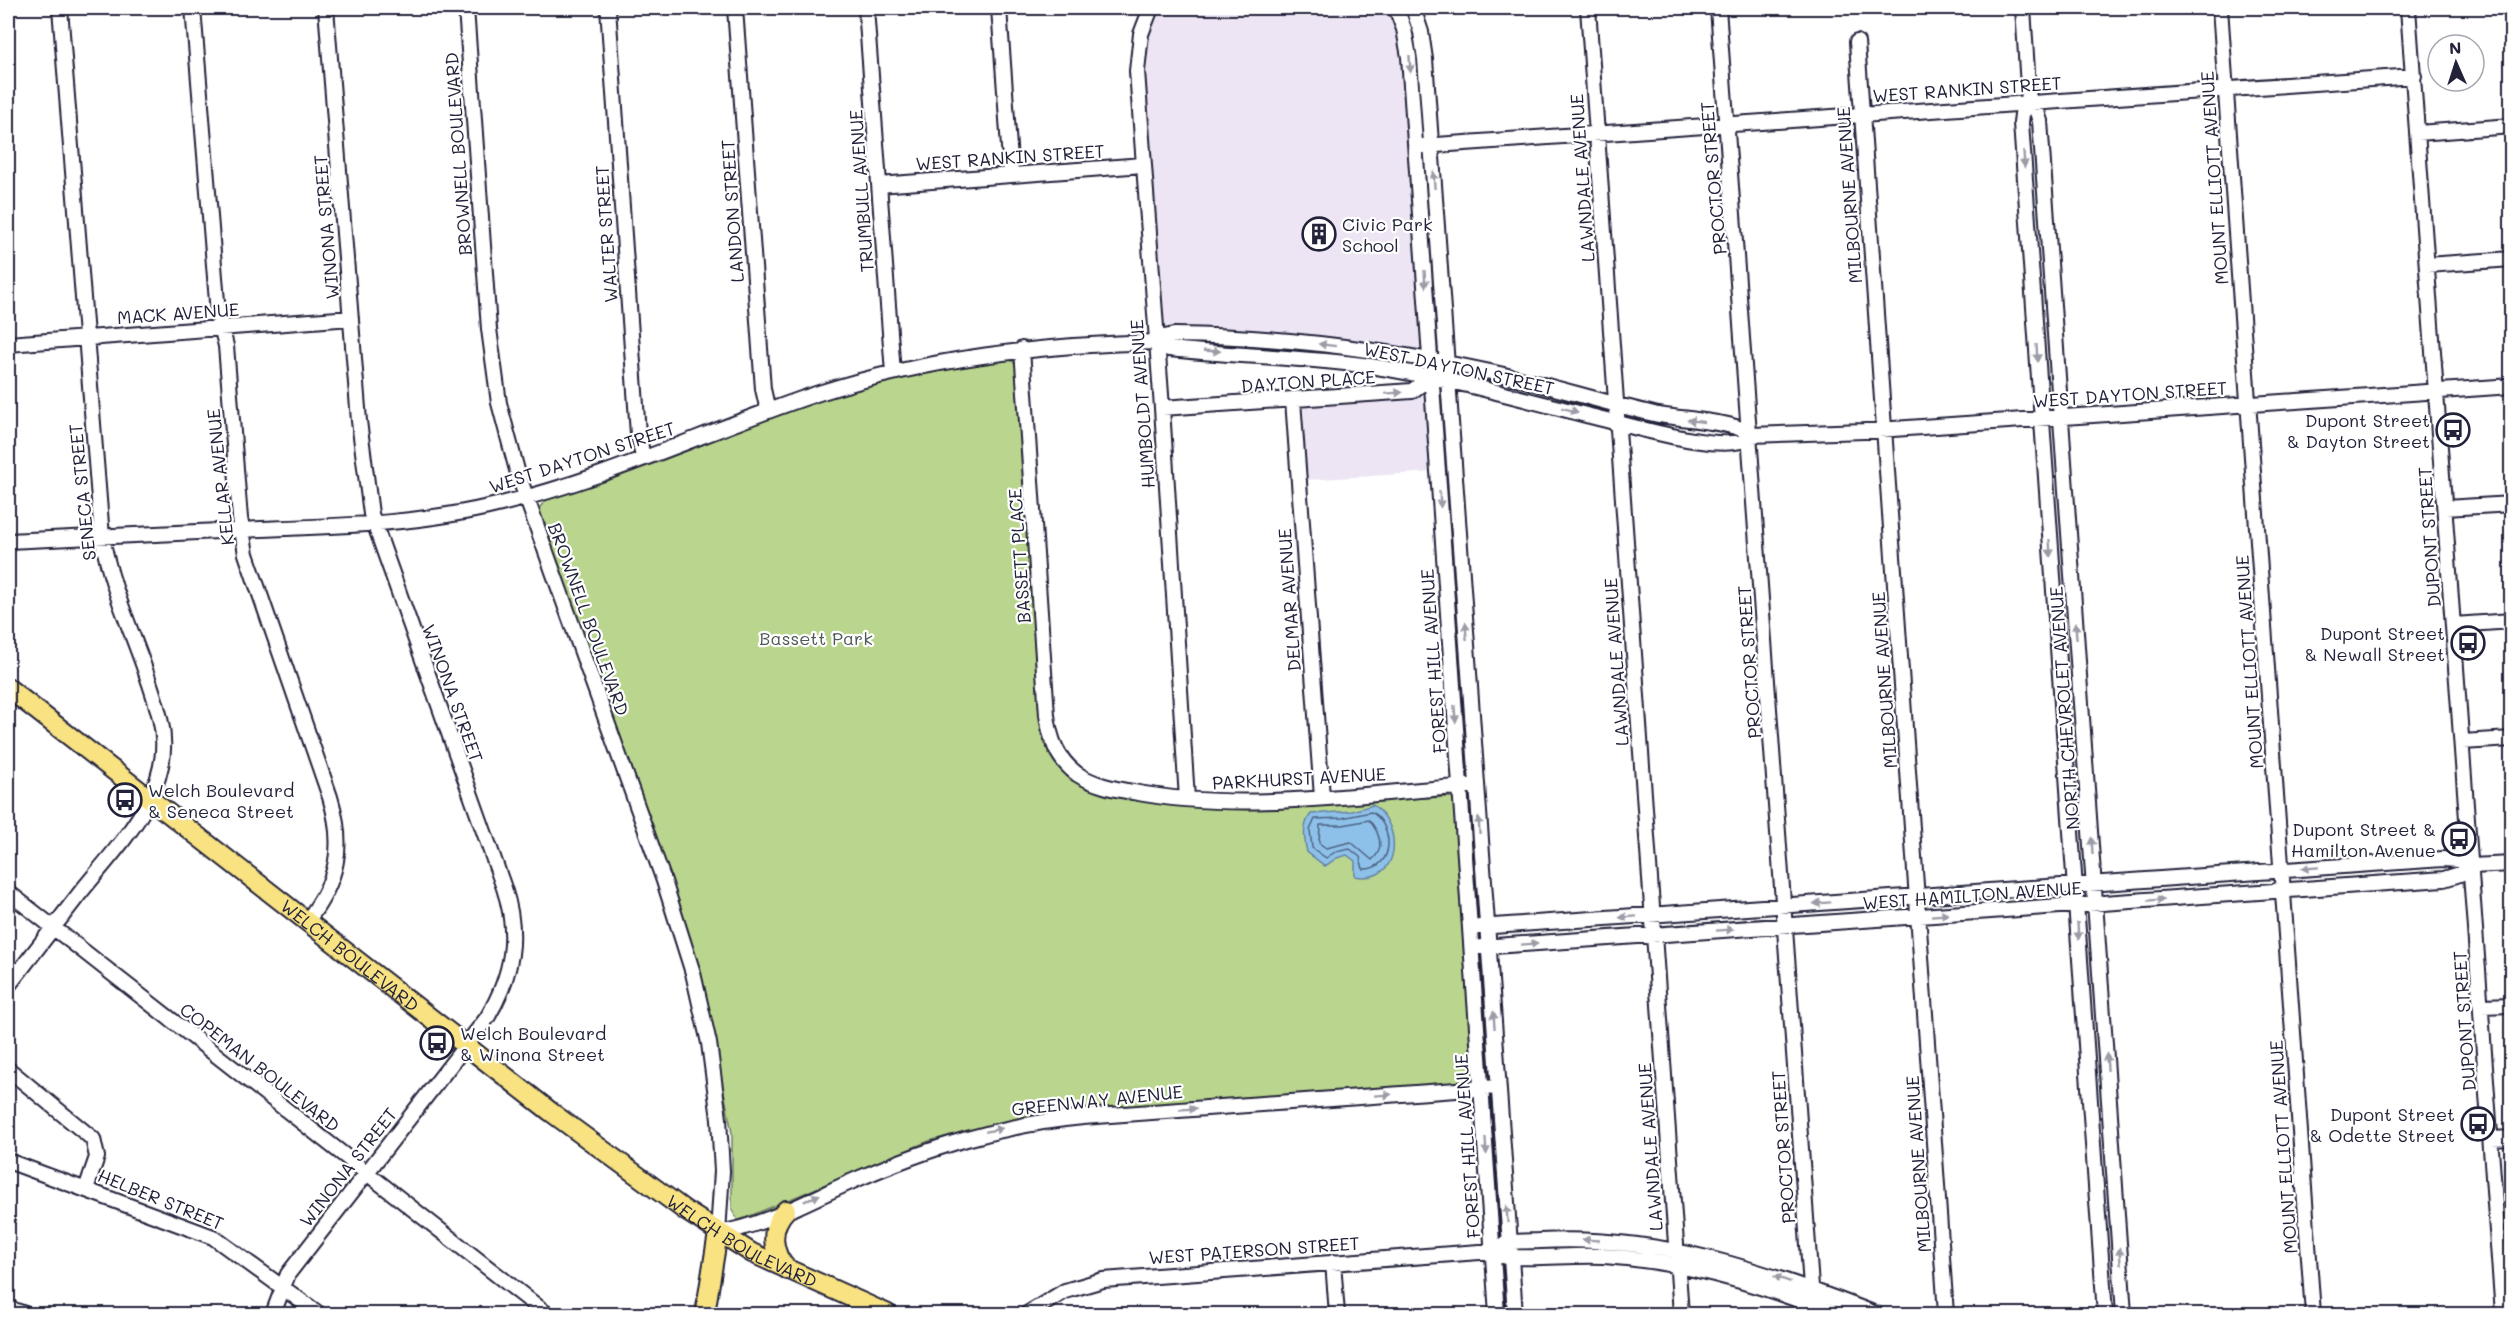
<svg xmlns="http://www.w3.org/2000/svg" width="2519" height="1322" viewBox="0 0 2519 1322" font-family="Mali,sans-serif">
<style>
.built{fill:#ede5f3}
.green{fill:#bad68e;stroke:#6e7c64;stroke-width:1.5}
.water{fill:#8ec1ea;stroke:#6381a4;stroke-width:1.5}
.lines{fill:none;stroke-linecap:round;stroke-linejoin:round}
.shore{stroke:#4d6281;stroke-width:1.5}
.minor-casing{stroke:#22223b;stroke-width:18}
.major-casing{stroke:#22223b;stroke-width:22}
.minor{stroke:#fff;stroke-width:14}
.major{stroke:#f8e281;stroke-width:18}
.oneway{fill:#9c9ca7}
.labels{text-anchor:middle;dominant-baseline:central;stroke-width:4.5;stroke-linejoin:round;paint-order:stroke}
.street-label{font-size:18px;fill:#22223b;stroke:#fff}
.poi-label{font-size:18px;fill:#22223b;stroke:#fff;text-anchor:end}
.park-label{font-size:18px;fill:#505854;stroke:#fff}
</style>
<rect width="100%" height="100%" fill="#fff"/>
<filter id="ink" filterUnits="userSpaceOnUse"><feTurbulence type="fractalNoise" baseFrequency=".0167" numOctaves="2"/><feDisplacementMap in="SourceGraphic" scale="12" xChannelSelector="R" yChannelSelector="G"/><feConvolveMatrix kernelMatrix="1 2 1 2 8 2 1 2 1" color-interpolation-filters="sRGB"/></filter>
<g filter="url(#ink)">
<path class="built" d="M 1157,8 L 1389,8 L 1401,42 L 1422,350 L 1418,352 L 1248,331 L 1162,326 L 1143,77 L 1147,35 Z
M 1427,395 L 1433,472 L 1307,480 L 1303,405 Z"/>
<path class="green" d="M 1009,358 L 1016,365 L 1018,386 L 1041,726 L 1046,745 L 1064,771 L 1117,796 L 1143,801 L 1180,805 L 1453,797 L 1455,801 L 1474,1078 L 1466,1082 L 1027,1116 L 929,1141 L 738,1221 L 732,1210 L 732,1133 L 713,1034 L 695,956 L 672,883 L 539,516 L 539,508 L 547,499 L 834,395 L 924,372 Z"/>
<path class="water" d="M 1373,805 C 1404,826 1401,885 1355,876 L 1355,861 L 1347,855 L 1337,858 L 1325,866 L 1307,852 C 1304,839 1302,825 1311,814 L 1352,811 Z"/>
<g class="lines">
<path class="shore" d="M 1371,812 C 1393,823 1397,869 1363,869 L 1360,857 L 1350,849 L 1335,852 L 1326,858 L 1312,848 L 1310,830 L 1315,819 L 1342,818 Z
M 1369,820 C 1379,832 1386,848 1372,860 L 1351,842 L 1326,848 L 1319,843 L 1320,825 L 1343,825 Z"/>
<defs>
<path id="minor" d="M 193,8 L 218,314 L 226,346 L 240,518 L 246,554 L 330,797 C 345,846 338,881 307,921
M 466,8 L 489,329 L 499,403 L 518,474 L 664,881 L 693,973 L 709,1043 L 719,1119 L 722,1171 L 718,1233 C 765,1226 811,1199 855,1180 C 932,1147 999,1125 1083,1117 L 1498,1087
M 608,8 L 638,434 L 643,457
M 735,8 L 763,389 L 768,411
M 866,8 L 893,373
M 999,8 L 1011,175
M 1151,8 L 1141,34 L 1137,71 L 1162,408 L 1187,799
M 1396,8 L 1404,29 L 1409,57 L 1497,1314
M 1413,8 L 1421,32 L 1425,59 L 1515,1314
M 1588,8 L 1681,1314
M 1718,8 L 1813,1314
M 2023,8 L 2029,103 L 2022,114 L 2021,123 L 2105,1314
M 2220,8 L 2313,1314
M 2408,8 L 2503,1314
M 1857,42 L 1946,1314
M 2029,103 L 2036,109 L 2040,121 L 2124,1314
M 2418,133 L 2512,126
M 1422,146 L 2414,76
M 879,185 L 1143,165
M 2427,265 L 2512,259
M 1156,342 L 1169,349 C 1236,356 1303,357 1370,366 C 1451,378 1530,401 1610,421 C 1635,427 1735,457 1751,435
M 8,344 L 351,318
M 1022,349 L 1047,715 C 1050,739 1057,759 1077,774 C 1094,785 1114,789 1133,792 C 1243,813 1358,794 1469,786
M 1293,400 L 1322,797
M 1162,408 L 1412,391 L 1435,374
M 2445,508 L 2512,504
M 8,541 C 92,537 177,533 261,529 C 342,526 422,524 501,504 C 610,478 713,428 819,393 C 929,358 1041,345 1156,342 L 1160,338 L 1174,335 C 1282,336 1390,350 1495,373 C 1549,385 1601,402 1654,414 C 1675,419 1739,421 1751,435 L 1864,431 L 2512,386
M 2454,625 L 2512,621
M 2462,742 L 2512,739
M 8,892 L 547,1314
M 1479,927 L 2443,859 L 2458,860 L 2471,866
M 1481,947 L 2444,879 L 2460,874 L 2471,866 L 2512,864
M 8,986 C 32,955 56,924 80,893 C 120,843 178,788 160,718 C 145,656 113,600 102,537 L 60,8
M 2481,1006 L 2512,1005
M 8,1069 L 93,1139 L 97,1157 L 86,1189
M 2491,1139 L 2512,1138
M 8,1161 L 213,1237 L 319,1314
M 1502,1256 C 1533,1260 1571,1254 1604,1256 C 1683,1261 1763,1285 1836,1314
M 1333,1262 L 1337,1314
M 8,1308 L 25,1314
M 273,1314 L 288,1274 L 487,1018 C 512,976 520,936 504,888 L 371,514 L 359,421 L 326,8
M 1027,1314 L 1065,1291 L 1103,1280 L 1493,1251 C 1505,1239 1525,1242 1540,1241 C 1658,1234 1768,1272 1876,1314"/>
<g id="major">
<path id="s1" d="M 8,688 L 551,1112 L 686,1211 L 752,1253 L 888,1314"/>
<path d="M 786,1210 C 769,1228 771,1253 788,1270"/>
<path d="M 705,1314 L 718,1233"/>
</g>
</defs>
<use href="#minor" class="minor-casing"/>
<use href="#major" class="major-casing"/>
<use href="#minor" class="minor"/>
<use href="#major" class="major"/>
</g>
<defs><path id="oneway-solid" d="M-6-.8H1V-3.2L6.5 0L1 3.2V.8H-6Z" transform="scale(1.5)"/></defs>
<g class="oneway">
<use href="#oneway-solid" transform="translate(1410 64) rotate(86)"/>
<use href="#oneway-solid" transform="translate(2024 159) rotate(86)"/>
<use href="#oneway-solid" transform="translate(1434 180) rotate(-94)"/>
<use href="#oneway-solid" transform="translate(1425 279) rotate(86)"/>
<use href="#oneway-solid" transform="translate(1327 345) rotate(-173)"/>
<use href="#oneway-solid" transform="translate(1212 351) rotate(2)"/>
<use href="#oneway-solid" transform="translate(2037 353) rotate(86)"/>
<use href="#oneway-solid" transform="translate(1394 393) rotate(-4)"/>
<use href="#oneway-solid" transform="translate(1570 410) rotate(15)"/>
<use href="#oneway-solid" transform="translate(1696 421) rotate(-173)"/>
<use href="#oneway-solid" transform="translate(1440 499) rotate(86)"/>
<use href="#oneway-solid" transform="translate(2050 548) rotate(86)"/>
<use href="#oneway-solid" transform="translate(1466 631) rotate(-94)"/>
<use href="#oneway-solid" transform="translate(2076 631) rotate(-94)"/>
<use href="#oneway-solid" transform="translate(1455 714) rotate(86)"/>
<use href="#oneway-solid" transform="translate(1479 825) rotate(-94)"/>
<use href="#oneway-solid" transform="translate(2092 846) rotate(-94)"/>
<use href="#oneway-solid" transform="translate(2310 868) rotate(176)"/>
<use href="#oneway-solid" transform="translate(2156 900) rotate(-4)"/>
<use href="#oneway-solid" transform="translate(1822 903) rotate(176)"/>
<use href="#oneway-solid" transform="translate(1940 915) rotate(-4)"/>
<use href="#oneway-solid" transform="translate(1628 917) rotate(176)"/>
<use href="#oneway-solid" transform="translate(1725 930) rotate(-4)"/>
<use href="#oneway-solid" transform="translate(2078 931) rotate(86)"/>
<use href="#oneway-solid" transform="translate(1530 944) rotate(-4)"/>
<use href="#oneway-solid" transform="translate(1494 1020) rotate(-94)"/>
<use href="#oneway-solid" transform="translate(2107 1062) rotate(-94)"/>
<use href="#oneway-solid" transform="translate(1383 1095) rotate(-4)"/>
<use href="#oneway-solid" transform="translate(1188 1109) rotate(-4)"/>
<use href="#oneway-solid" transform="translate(994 1130) rotate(-12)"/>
<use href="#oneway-solid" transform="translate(1486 1146) rotate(86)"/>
<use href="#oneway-solid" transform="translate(812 1198) rotate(-24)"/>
<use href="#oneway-solid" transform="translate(1507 1214) rotate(-94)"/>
<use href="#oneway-solid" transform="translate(1591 1240) rotate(-177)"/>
<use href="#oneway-solid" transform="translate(2120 1256) rotate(-94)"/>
<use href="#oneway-solid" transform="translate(1782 1279) rotate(-162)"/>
</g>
</g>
<defs>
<symbol id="building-ring" viewBox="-11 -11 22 22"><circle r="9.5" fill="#fff" stroke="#22223b" stroke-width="1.5"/><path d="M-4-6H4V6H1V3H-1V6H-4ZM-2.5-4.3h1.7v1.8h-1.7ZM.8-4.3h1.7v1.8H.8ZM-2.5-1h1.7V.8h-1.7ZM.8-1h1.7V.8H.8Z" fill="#22223b"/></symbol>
<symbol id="bus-ring" viewBox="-11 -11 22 22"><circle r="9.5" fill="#fff" stroke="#22223b" stroke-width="1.5"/><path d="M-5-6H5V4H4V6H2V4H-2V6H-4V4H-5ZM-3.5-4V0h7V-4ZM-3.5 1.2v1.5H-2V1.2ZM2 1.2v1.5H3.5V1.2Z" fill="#22223b"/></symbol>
</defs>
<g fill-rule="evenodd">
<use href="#building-ring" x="1300" y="215" width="38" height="38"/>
<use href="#bus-ring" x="2434" y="411" width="38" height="38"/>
<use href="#bus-ring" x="2449" y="624" width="38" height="38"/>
<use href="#bus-ring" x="106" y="781" width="38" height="38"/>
<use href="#bus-ring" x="2440" y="820" width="38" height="38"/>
<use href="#bus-ring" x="418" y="1024" width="38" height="38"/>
<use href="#bus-ring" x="2459" y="1105" width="38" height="38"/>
</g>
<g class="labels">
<g class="street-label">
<text transform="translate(1967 89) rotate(-4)">WEST RANKIN STREET</text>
<text transform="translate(458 154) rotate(-94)">BROWNELL BOULEVARD</text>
<text transform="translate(1010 157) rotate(-4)">WEST RANKIN STREET</text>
<text transform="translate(1582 178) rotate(-94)">LAWNDALE AVENUE</text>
<text transform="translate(1713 178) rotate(-95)">PROCTOR STREET</text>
<text transform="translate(2214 178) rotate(-94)">MOUNT ELLIOTT AVENUE</text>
<text transform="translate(861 191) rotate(-94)">TRUMBULL AVENUE</text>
<text transform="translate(1849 195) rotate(-94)">MILBOURNE AVENUE</text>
<text transform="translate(732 211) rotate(-94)">LANDON STREET</text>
<text transform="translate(326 227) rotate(-95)">WINONA STREET</text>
<text transform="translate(606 234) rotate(-94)">WALTER STREET</text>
<text transform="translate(178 313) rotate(-4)">MACK AVENUE</text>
<text transform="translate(1459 368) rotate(12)">WEST DAYTON STREET</text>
<text transform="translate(1308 381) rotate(-4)">DAYTON PLACE</text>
<text transform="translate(2130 394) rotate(-4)">WEST DAYTON STREET</text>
<text transform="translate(1142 404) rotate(-94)">HUMBOLDT AVENUE</text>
<text transform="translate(582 457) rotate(-18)">WEST DAYTON STREET</text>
<text transform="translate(220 477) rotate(-96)">KELLAR AVENUE</text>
<text transform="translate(82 492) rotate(-96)">SENECA STREET</text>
<text transform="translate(2429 537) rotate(-94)">DUPONT STREET</text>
<text transform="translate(1019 556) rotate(-94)">BASSETT PLACE</text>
<text transform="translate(1289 600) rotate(-94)">DELMAR AVENUE</text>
<text transform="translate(589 619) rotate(70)">BROWNELL BOULEVARD</text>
<text transform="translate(1433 661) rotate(-94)">FOREST HILL AVENUE</text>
<text transform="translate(1616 662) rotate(-94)">LAWNDALE AVENUE</text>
<text transform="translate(1749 662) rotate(-94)">PROCTOR STREET</text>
<text transform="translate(2249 662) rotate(-94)">MOUNT ELLIOTT AVENUE</text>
<text transform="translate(1884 680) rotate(-94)">MILBOURNE AVENUE</text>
<text transform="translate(453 693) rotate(70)">WINONA STREET</text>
<text transform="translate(2064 708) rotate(-94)">NORTH CHEVROLET AVENUE</text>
<text transform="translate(1299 778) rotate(-3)">PARKHURST AVENUE</text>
<text transform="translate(1972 895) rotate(-4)">WEST HAMILTON AVENUE</text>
<text stroke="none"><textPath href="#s1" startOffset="434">WELCH BOULEVARD</textPath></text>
<text transform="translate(2464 1021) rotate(-94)">DUPONT STREET</text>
<text transform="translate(260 1067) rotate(38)">COPEMAN BOULEVARD</text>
<text transform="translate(1097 1100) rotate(-6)">GREENWAY AVENUE</text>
<text transform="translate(1467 1146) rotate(-94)">FOREST HILL AVENUE</text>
<text transform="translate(1650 1147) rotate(-94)">LAWNDALE AVENUE</text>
<text transform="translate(1783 1147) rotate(-94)">PROCTOR STREET</text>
<text transform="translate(2283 1147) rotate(-94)">MOUNT ELLIOTT AVENUE</text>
<text transform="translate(1918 1164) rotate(-94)">MILBOURNE AVENUE</text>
<text transform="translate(348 1167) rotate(-52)">WINONA STREET</text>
<text transform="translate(161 1199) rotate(22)">HELBER STREET</text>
<text stroke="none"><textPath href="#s1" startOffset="920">WELCH BOULEVARD</textPath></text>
<text transform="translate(1254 1250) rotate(-4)">WEST PATERSON STREET</text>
</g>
<g class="poi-label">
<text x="1342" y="224" text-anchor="start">Civic Park<tspan x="1342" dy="21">School</tspan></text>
<text x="2430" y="420">Dupont Street<tspan x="2430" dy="21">&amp; Dayton Street</tspan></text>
<text x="2445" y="633">Dupont Street<tspan x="2445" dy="21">&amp; Newall Street</tspan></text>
<text x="148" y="790" text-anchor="start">Welch Boulevard<tspan x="148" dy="21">&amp; Seneca Street</tspan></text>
<text x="2436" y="829">Dupont Street &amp;<tspan x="2436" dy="21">Hamilton Avenue</tspan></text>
<text x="460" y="1033" text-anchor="start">Welch Boulevard<tspan x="460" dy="21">&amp; Winona Street</tspan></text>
<text x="2455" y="1114">Dupont Street<tspan x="2455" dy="21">&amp; Odette Street</tspan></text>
</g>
<g class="park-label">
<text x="816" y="638">Bassett Park</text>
</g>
</g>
<rect width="2519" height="1322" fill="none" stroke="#fff" stroke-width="30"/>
<rect x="15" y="15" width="2489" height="1292" fill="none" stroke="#22223b" stroke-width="2" filter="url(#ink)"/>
<g transform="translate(2456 63) rotate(357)"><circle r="28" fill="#ffffff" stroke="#a7a7b1" stroke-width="1.5"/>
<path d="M0-4.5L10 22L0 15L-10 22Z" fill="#22223b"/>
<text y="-9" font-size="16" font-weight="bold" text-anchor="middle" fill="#22223b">N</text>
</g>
</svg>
